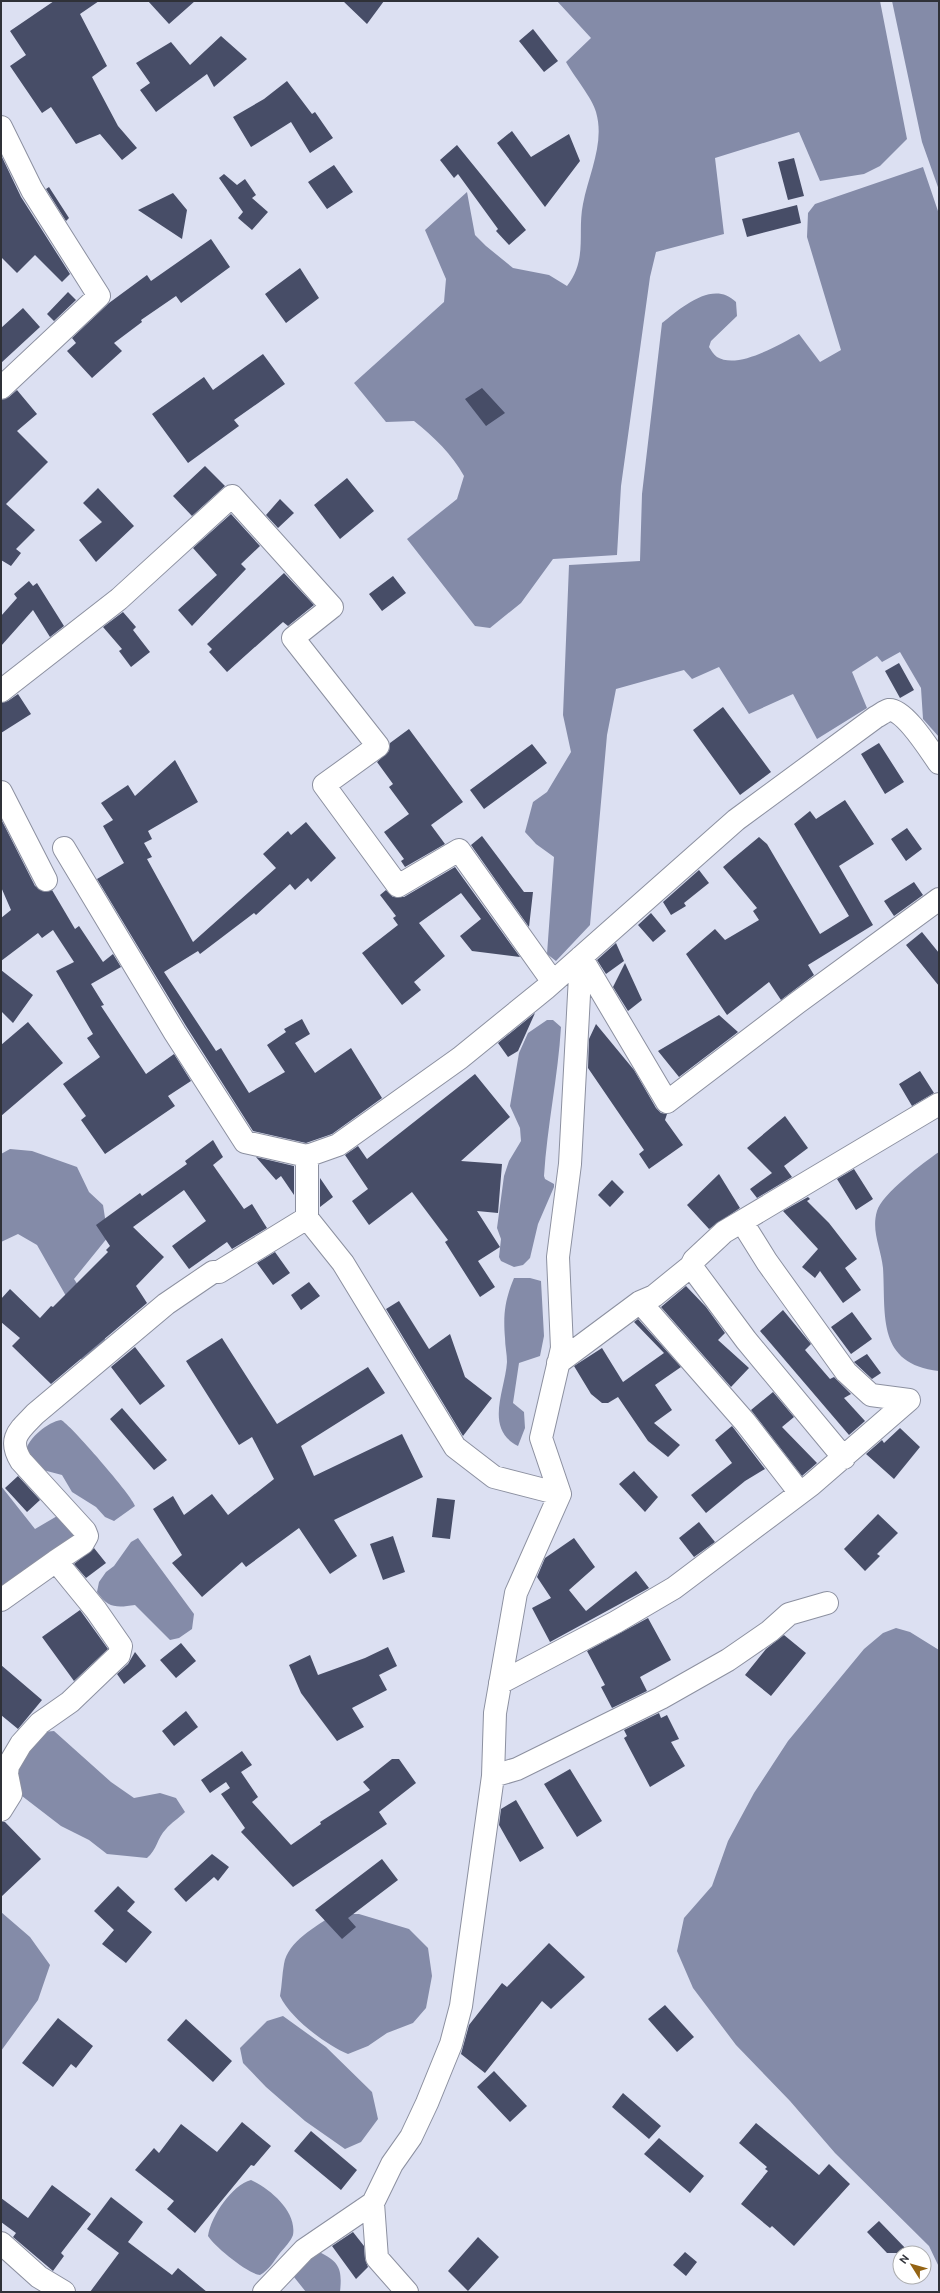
<svg xmlns="http://www.w3.org/2000/svg" width="940" height="2293" viewBox="0 0 940 2293" font-family="Ubuntu,sans-serif">
<style>
.water{fill:#848ba8}
.building{fill:#474d67}
.lines{fill:none;stroke-linecap:round;stroke-linejoin:round}
.minor-casing{stroke:#8c90a0;stroke-width:24}
.minor{stroke:#fff;stroke-width:22}
</style>
<rect width="100%" height="100%" fill="#dce0f2"/>
<path class="water" d="M 557,1 L 880,1 L 907,139 L 880,166 L 864,174 L 820,181 L 799,132 L 715,158 L 724,234 L 656,252 L 650,277 L 621,486 L 617,555 L 553,559 L 521,603 L 490,628 L 475,626 L 407,539 L 457,499 L 464,476 C 452,454 434,437 414,421 L 386,422 L 354,383 L 444,302 L 446,279 L 425,230 L 467,192 L 475,235 L 486,246 L 513,268 L 549,275 L 567,286 C 588,259 577,233 583,204 C 589,173 605,143 596,112 C 593,99 573,75 566,62 L 591,38 Z
M 892,1 L 939,1 L 939,190 L 922,142 Z
M 923,167 L 939,214 L 939,737 L 923,719 L 921,688 L 900,652 L 882,662 L 877,656 L 852,672 L 867,708 L 817,739 L 793,694 L 749,714 L 719,667 L 692,679 L 684,670 L 616,689 L 607,735 L 590,925 L 556,961 L 547,954 L 554,857 L 536,844 L 525,832 L 533,802 L 547,792 L 571,752 L 563,715 L 569,565 L 640,561 L 642,494 L 662,323 C 681,308 713,279 736,302 L 737,316 L 711,341 L 709,347 C 711,350 714,355 717,357 C 738,370 780,344 799,334 L 820,362 L 841,350 L 807,237 L 808,213 L 815,204 Z
M 547,1020 L 553,1020 L 561,1027 C 558,1077 547,1126 544,1176 L 545,1179 L 554,1184 L 554,1187 L 538,1224 L 530,1258 L 523,1265 L 514,1267 L 501,1261 L 499,1257 L 501,1239 L 497,1228 L 504,1176 L 509,1161 L 521,1141 L 520,1128 L 510,1106 L 519,1053 L 528,1033 Z
M 10,1149 L 32,1151 L 77,1167 L 89,1192 L 103,1205 L 108,1237 L 74,1279 L 105,1326 L 105,1351 L 83,1360 L 61,1348 L 66,1296 L 37,1245 L 18,1234 L 1,1242 L 1,1154 Z
M 939,1152 L 939,1371 C 876,1364 886,1315 883,1268 C 881,1248 871,1231 877,1211 C 882,1194 924,1162 939,1152 Z
M 514,1278 L 530,1278 L 541,1281 L 544,1336 L 540,1356 L 519,1363 L 513,1403 L 524,1412 L 525,1428 L 518,1446 C 484,1429 505,1391 507,1362 C 507,1354 505,1346 505,1338 C 503,1314 505,1300 514,1278 Z
M 61,1420 C 69,1423 134,1498 135,1506 L 114,1521 L 105,1517 L 96,1507 L 72,1492 L 62,1475 L 43,1470 L 26,1451 C 28,1438 48,1422 61,1420 Z
M 1,1486 L 35,1529 L 64,1512 L 79,1542 L 1,1590 Z
M 138,1538 L 194,1614 L 192,1629 L 179,1638 L 170,1640 L 135,1605 C 116,1608 108,1608 97,1592 L 99,1582 L 106,1572 L 114,1566 L 131,1542 Z
M 896,1628 L 910,1632 L 939,1650 L 939,2267 L 929,2246 L 835,2153 L 790,2101 L 736,2045 L 693,1988 L 677,1951 L 684,1918 L 712,1886 L 728,1841 L 754,1793 L 788,1741 L 864,1649 L 883,1633 Z
M 54,1731 L 111,1782 L 134,1798 L 160,1793 L 176,1798 L 185,1812 C 179,1818 171,1823 166,1829 C 157,1838 157,1850 147,1858 L 107,1854 L 89,1840 L 61,1826 L 22,1796 L 13,1787 L 11,1765 L 43,1732 Z
M 1,1912 L 30,1937 L 50,1965 L 38,2000 L 1,2051 Z
M 334,1914 L 359,1914 L 409,1929 L 428,1948 L 432,1976 L 426,2008 L 413,2023 L 387,2033 L 368,2046 L 348,2054 C 326,2045 290,2018 280,1996 C 282,1985 282,1975 284,1964 C 288,1941 316,1927 334,1914 Z
M 283,2016 L 326,2047 L 372,2092 L 378,2119 L 361,2142 L 345,2149 L 305,2121 L 266,2087 L 243,2063 L 240,2048 L 267,2021 Z
M 251,2180 C 270,2189 297,2211 293,2235 C 291,2241 284,2248 280,2253 C 274,2261 269,2270 260,2275 C 248,2274 214,2246 208,2236 C 211,2216 232,2185 251,2180 Z
M 319,2252 C 341,2262 342,2271 340,2292 L 306,2292 L 294,2277 L 294,2271 Z"/>
<path class="building" d="M 54,1 L 99,1 L 80,14 L 107,66 L 92,77 L 118,126 L 137,148 L 122,160 L 100,134 L 76,144 L 51,107 L 42,113 L 10,66 L 26,55 L 10,31 Z
M 148,1 L 195,1 L 169,24 Z
M 343,1 L 384,1 L 367,24 Z
M 533,29 L 558,61 L 544,72 L 519,41 Z
M 221,36 L 247,59 L 214,87 L 207,74 L 156,112 L 140,90 L 150,83 L 136,63 L 171,42 L 190,65 Z
M 287,81 L 312,114 L 315,112 L 333,138 L 310,153 L 291,122 L 251,147 L 233,117 L 264,99 Z
M 512,131 L 531,157 L 569,134 L 580,161 L 545,207 L 497,143 Z
M 457,145 L 526,230 L 509,245 L 496,231 L 498,229 L 458,174 L 454,178 L 440,160 Z
M 1,155 L 21,197 L 70,274 L 62,282 L 35,255 L 17,273 L 1,257 Z
M 794,158 L 804,196 L 788,200 L 778,162 Z
M 334,165 L 353,192 L 327,209 L 308,182 Z
M 224,174 L 237,185 L 245,179 L 256,195 L 252,198 L 268,212 L 252,230 L 238,218 L 243,212 L 219,178 Z
M 49,187 L 69,218 L 66,221 L 46,189 Z
M 173,193 L 187,210 L 182,239 L 138,210 Z
M 797,205 L 801,223 L 747,237 L 742,219 Z
M 211,239 L 230,267 L 181,303 L 176,296 L 141,320 L 142,322 L 114,343 L 122,351 L 92,378 L 67,351 L 76,343 L 72,338 L 109,303 L 147,275 L 151,281 Z
M 300,268 L 319,298 L 286,323 L 265,294 Z
M 68,292 L 76,300 L 54,321 L 47,314 Z
M 23,308 L 40,327 L 1,363 L 1,328 Z
M 263,354 L 285,384 L 234,420 L 239,426 L 188,463 L 152,414 L 204,377 L 213,390 Z
M 482,388 L 505,413 L 486,426 L 465,399 Z
M 17,390 L 37,414 L 17,431 L 48,462 L 6,504 L 35,530 L 16,549 L 21,553 L 11,566 L 1,560 L 1,400 L 9,397 Z
M 205,466 L 225,486 L 192,516 L 173,496 Z
M 347,478 L 374,511 L 340,539 L 314,505 Z
M 98,488 L 134,526 L 96,562 L 79,540 L 102,522 L 83,503 Z
M 280,499 L 294,513 L 278,528 L 266,515 Z
M 231,514 L 260,546 L 241,564 L 246,569 L 192,626 L 178,610 L 217,575 L 193,548 Z
M 284,573 L 314,605 L 288,626 L 283,622 L 227,672 L 209,652 L 212,649 L 207,644 Z
M 393,576 L 406,593 L 382,611 L 369,594 Z
M 29,581 L 33,586 L 37,583 L 64,626 L 50,637 L 33,610 L 1,646 L 1,616 L 17,598 L 14,594 Z
M 123,612 L 136,627 L 133,630 L 150,652 L 131,667 L 119,651 L 122,649 L 103,627 Z
M 899,663 L 914,690 L 900,698 L 885,671 Z
M 18,694 L 31,714 L 1,733 L 1,703 L 8,701 Z
M 723,707 L 771,772 L 740,795 L 693,730 Z
M 409,729 L 463,802 L 431,825 L 445,844 L 405,867 L 401,861 L 404,859 L 384,832 L 409,814 L 389,787 L 393,784 L 377,762 L 389,751 L 390,743 Z
M 879,743 L 904,782 L 885,794 L 861,754 Z
M 532,744 L 547,763 L 484,809 L 470,790 Z
M 175,760 L 198,802 L 148,831 L 152,839 L 144,843 L 152,857 L 147,859 L 193,942 L 276,868 L 263,854 L 288,831 L 291,835 L 306,822 L 336,858 L 311,882 L 308,878 L 295,890 L 290,884 L 256,915 L 254,913 L 200,954 L 198,951 L 164,972 L 216,1051 L 221,1048 L 249,1093 L 285,1072 L 267,1045 L 286,1032 L 284,1029 L 302,1019 L 310,1034 L 295,1043 L 315,1073 L 351,1048 L 382,1098 L 332,1134 L 306,1143 L 253,1131 L 186,1026 L 97,879 L 124,863 L 103,826 L 113,820 L 101,803 L 128,785 L 135,796 Z
M 845,800 L 874,844 L 839,866 L 873,925 L 808,965 L 814,975 L 781,1000 L 769,982 L 727,1015 L 686,954 L 715,929 L 725,940 L 759,920 L 753,911 L 757,908 L 723,867 L 759,837 L 767,844 L 820,934 L 849,916 L 794,824 L 810,811 L 816,819 Z
M 1,819 L 35,886 L 45,892 L 52,890 L 75,929 L 79,926 L 103,962 L 113,954 L 121,967 L 91,984 L 104,1005 L 101,1006 L 146,1074 L 174,1054 L 191,1081 L 168,1096 L 175,1106 L 105,1154 L 81,1120 L 86,1116 L 63,1084 L 100,1057 L 87,1038 L 93,1034 L 56,971 L 74,962 L 53,930 L 42,938 L 38,933 L 1,961 L 1,918 L 11,910 L 1,887 Z
M 907,828 L 922,849 L 906,861 L 891,839 Z
M 482,836 L 524,892 L 533,892 L 529,927 L 471,845 Z
M 455,867 L 520,957 L 472,951 L 460,936 L 481,919 L 461,893 L 419,923 L 445,956 L 414,982 L 421,990 L 402,1005 L 362,953 L 398,925 L 393,918 L 396,916 L 380,895 L 386,890 L 393,897 L 404,897 Z
M 699,870 L 709,883 L 684,903 L 686,906 L 671,915 L 663,902 Z
M 914,882 L 923,895 L 894,916 L 884,901 Z
M 651,913 L 666,931 L 653,942 L 638,925 Z
M 922,932 L 939,953 L 939,986 L 906,945 Z
M 616,943 L 624,961 L 606,974 L 597,960 Z
M 625,963 L 642,1000 L 628,1011 L 613,987 Z
M 1,970 L 33,995 L 13,1023 L 1,1011 Z
M 535,1013 L 518,1051 L 508,1057 L 498,1043 Z
M 719,1015 L 738,1032 L 679,1077 L 658,1051 Z
M 28,1022 L 63,1063 L 1,1116 L 1,1045 Z
M 596,1024 L 634,1070 L 656,1108 L 661,1113 L 667,1114 L 665,1120 L 683,1145 L 649,1169 L 639,1154 L 644,1150 L 588,1068 L 589,1039 Z
M 920,1071 L 934,1093 L 912,1106 L 899,1084 Z
M 475,1074 L 510,1117 L 461,1161 L 502,1164 L 498,1213 L 477,1211 L 500,1247 L 478,1261 L 495,1287 L 480,1297 L 445,1242 L 448,1240 L 412,1192 L 369,1225 L 352,1201 L 368,1189 L 345,1155 L 358,1146 L 367,1159 Z
M 785,1116 L 808,1148 L 784,1166 L 792,1177 L 757,1198 L 750,1189 L 772,1173 L 747,1148 Z
M 213,1140 L 223,1157 L 213,1165 L 244,1209 L 252,1204 L 267,1228 L 232,1249 L 227,1242 L 189,1269 L 172,1246 L 206,1221 L 184,1190 L 133,1227 L 164,1257 L 136,1286 L 147,1303 L 51,1384 L 12,1346 L 20,1338 L 1,1322 L 1,1299 L 10,1289 L 40,1318 L 51,1306 L 53,1307 L 108,1252 L 106,1250 L 110,1246 L 96,1225 L 140,1193 L 142,1196 L 187,1164 L 185,1161 Z
M 256,1157 L 294,1166 L 294,1195 L 281,1176 L 276,1180 Z
M 854,1169 L 873,1199 L 856,1210 L 837,1179 Z
M 719,1174 L 740,1208 L 709,1229 L 687,1205 Z
M 320,1178 L 333,1197 L 320,1207 Z
M 612,1180 L 624,1192 L 610,1207 L 598,1195 Z
M 808,1197 L 810,1199 L 807,1201 L 829,1223 L 857,1259 L 845,1268 L 861,1290 L 843,1303 L 820,1271 L 815,1278 L 802,1267 L 818,1249 L 783,1211 Z
M 275,1252 L 290,1273 L 273,1285 L 257,1263 Z
M 309,1282 L 320,1296 L 301,1310 L 291,1295 Z
M 686,1286 L 706,1307 L 725,1333 L 718,1340 L 749,1368 L 731,1387 L 661,1307 Z
M 399,1301 L 429,1349 L 450,1334 L 465,1377 L 492,1398 L 463,1436 L 386,1309 Z
M 783,1310 L 811,1344 L 805,1350 L 830,1379 L 834,1377 L 851,1394 L 844,1398 L 865,1421 L 849,1435 L 760,1331 Z
M 852,1312 L 872,1339 L 851,1354 L 831,1327 Z
M 638,1319 L 681,1367 L 655,1385 L 672,1410 L 654,1423 L 680,1445 L 668,1457 L 648,1441 L 618,1397 L 608,1403 L 602,1403 L 591,1394 L 574,1366 L 602,1348 L 623,1382 L 664,1353 L 634,1322 Z
M 222,1338 L 277,1424 L 368,1367 L 385,1393 L 301,1446 L 314,1476 L 402,1434 L 423,1477 L 334,1520 L 357,1556 L 330,1574 L 299,1528 L 246,1567 L 242,1562 L 202,1597 L 172,1563 L 182,1555 L 153,1509 L 173,1496 L 184,1515 L 212,1494 L 228,1515 L 274,1479 L 252,1437 L 239,1445 L 186,1361 Z
M 135,1347 L 165,1386 L 140,1405 L 111,1367 Z
M 867,1354 L 881,1373 L 872,1379 L 854,1362 Z
M 773,1392 L 794,1417 L 782,1427 L 817,1463 L 802,1476 L 751,1410 Z
M 122,1408 L 167,1460 L 154,1470 L 110,1419 Z
M 732,1426 L 765,1469 L 745,1481 L 706,1513 L 691,1495 L 732,1463 L 715,1440 Z
M 900,1428 L 920,1447 L 894,1479 L 866,1454 L 882,1440 L 884,1443 Z
M 634,1471 L 658,1497 L 645,1512 L 619,1484 Z
M 18,1476 L 40,1500 L 27,1512 L 5,1488 Z
M 437,1498 L 455,1500 L 450,1539 L 432,1537 Z
M 878,1514 L 898,1533 L 877,1554 L 880,1556 L 865,1571 L 844,1549 Z
M 699,1522 L 715,1542 L 694,1557 L 679,1538 Z
M 393,1536 L 405,1572 L 383,1580 L 370,1544 Z
M 574,1538 L 595,1567 L 569,1590 L 586,1611 L 636,1571 L 649,1588 L 550,1642 L 532,1608 L 551,1598 L 537,1577 L 545,1558 Z
M 94,1548 L 106,1563 L 86,1578 L 74,1564 Z
M 80,1610 L 108,1649 L 74,1681 L 42,1637 Z
M 648,1618 L 671,1660 L 640,1677 L 647,1691 L 612,1708 L 601,1687 L 605,1685 L 587,1651 Z
M 784,1635 L 806,1653 L 771,1696 L 745,1675 L 766,1649 Z
M 181,1643 L 196,1661 L 176,1678 L 160,1660 Z
M 388,1647 L 397,1666 L 379,1675 L 387,1690 L 352,1708 L 364,1727 L 337,1741 L 301,1693 L 289,1665 L 310,1655 L 318,1675 L 365,1658 Z
M 135,1652 L 146,1666 L 124,1684 L 117,1674 L 128,1664 Z
M 1,1665 L 42,1700 L 18,1729 L 1,1715 Z
M 186,1711 L 198,1727 L 174,1746 L 162,1731 Z
M 659,1713 L 661,1718 L 667,1715 L 679,1739 L 671,1742 L 685,1766 L 650,1787 L 624,1738 L 627,1736 L 624,1730 Z
M 242,1751 L 252,1765 L 241,1772 L 258,1797 L 252,1802 L 291,1845 L 321,1824 L 320,1822 L 370,1790 L 363,1782 L 392,1759 L 399,1759 L 416,1783 L 379,1812 L 387,1824 L 293,1887 L 241,1832 L 245,1828 L 221,1794 L 230,1788 L 226,1782 L 210,1793 L 201,1780 Z
M 570,1769 L 602,1821 L 577,1837 L 544,1784 Z
M 516,1800 L 544,1848 L 520,1862 L 499,1825 L 501,1809 Z
M 1,1822 L 5,1822 L 41,1859 L 1,1897 Z
M 212,1854 L 229,1867 L 218,1881 L 214,1877 L 186,1902 L 174,1889 Z
M 382,1859 L 398,1880 L 348,1918 L 356,1927 L 342,1939 L 315,1910 Z
M 118,1886 L 135,1902 L 127,1911 L 152,1932 L 126,1963 L 102,1944 L 114,1930 L 94,1911 Z
M 549,1943 L 585,1977 L 551,2009 L 542,2001 L 485,2073 L 461,2054 L 469,2025 L 502,1983 L 507,1987 Z
M 665,2005 L 694,2037 L 677,2052 L 648,2019 Z
M 58,2018 L 93,2046 L 76,2068 L 71,2064 L 53,2087 L 22,2063 Z
M 186,2019 L 232,2061 L 213,2082 L 167,2040 Z
M 494,2071 L 527,2106 L 510,2122 L 477,2087 Z
M 623,2093 L 661,2126 L 649,2139 L 612,2107 Z
M 242,2122 L 271,2146 L 254,2166 L 251,2165 L 195,2233 L 167,2209 L 174,2201 L 135,2170 L 154,2148 L 159,2153 L 181,2124 L 217,2152 Z
M 756,2123 L 819,2175 L 829,2164 L 850,2184 L 794,2246 L 772,2226 L 770,2228 L 741,2204 L 768,2171 L 765,2169 L 767,2167 L 739,2143 Z
M 311,2131 L 357,2170 L 341,2190 L 294,2151 Z
M 659,2138 L 704,2176 L 690,2193 L 644,2154 Z
M 52,2185 L 91,2214 L 61,2253 L 64,2256 L 53,2271 L 13,2237 L 16,2233 L 1,2222 L 1,2198 L 28,2218 Z
M 111,2197 L 143,2222 L 128,2242 L 172,2275 L 178,2268 L 207,2292 L 90,2292 L 119,2253 L 87,2229 Z
M 879,2221 L 910,2253 L 887,2253 L 867,2232 Z
M 353,2232 L 364,2246 L 365,2259 L 368,2267 L 356,2279 L 332,2246 Z
M 478,2237 L 499,2257 L 468,2291 L 448,2271 Z
M 685,2252 L 697,2262 L 686,2276 L 673,2265 Z"/>
<g class="lines">
<defs>
<path id="minor" d="M 1,127 L 32,190 L 99,296 L 1,388
M 1,691 L 119,599 L 232,496 L 332,607 L 293,638 L 378,746 L 324,785 L 398,886 L 459,850 L 553,982
M 1,792 L 46,880
M 64,848 L 175,1033 L 245,1142 L 307,1156 L 338,1145 L 460,1058 L 545,989 L 736,820 L 876,717 C 880,715 885,711 889,710 C 904,708 931,752 939,763
M 581,957 L 667,1102 L 797,1003 L 939,899
M 307,1156 L 307,1218 L 343,1263 L 455,1447 L 494,1477 L 560,1494
M 742,1222 L 767,1262 L 846,1372 L 871,1395 L 909,1400
M 691,1266 L 746,1340 L 844,1458
M 640,1302 L 745,1422 L 800,1493
M 558,1363 L 640,1302 L 654,1296 L 691,1266 L 694,1260 L 724,1232 L 939,1104
M 1,1600 L 56,1561
M 500,1683 L 616,1622 L 674,1588 L 811,1485 L 909,1400
M 493,1776 L 517,1769 L 661,1698 L 728,1660 L 770,1631 L 789,1614 L 827,1603
M 1,1810 L 11,1794 L 7,1774 L 8,1766 L 21,1744 L 40,1723 L 70,1702 L 119,1655 L 121,1646 L 96,1610 L 56,1561 L 83,1543 L 87,1536 L 85,1531 L 21,1461 C 7,1438 20,1430 35,1414 L 166,1304 L 213,1272 L 219,1272 L 307,1218
M 373,2203 L 377,2258 L 407,2292
M 1,2243 L 39,2277 L 64,2292
M 264,2292 L 304,2250 L 373,2203 L 392,2164 L 411,2137 L 427,2103 L 451,2044 L 461,2006 L 493,1776 L 495,1713 L 516,1593 L 560,1494 L 541,1438 L 562,1348 L 558,1257 L 570,1164 L 581,957"/>
</defs>
<use href="#minor" class="minor-casing"/>
<use href="#minor" class="minor"/>
</g>
<rect width="940" height="2293" fill="none" stroke="#2f3138" stroke-width="4"/>
<g transform="translate(912 2265) rotate(307)"><circle r="19" fill="#ffffff" stroke="#acadaf"/>
<path d="M0-3L7 15L0 10L-7 15Z" fill="#946414"/>
<text y="-6" font-size="11" font-weight="bold" text-anchor="middle" fill="#2f3138">N</text>
</g>
</svg>
